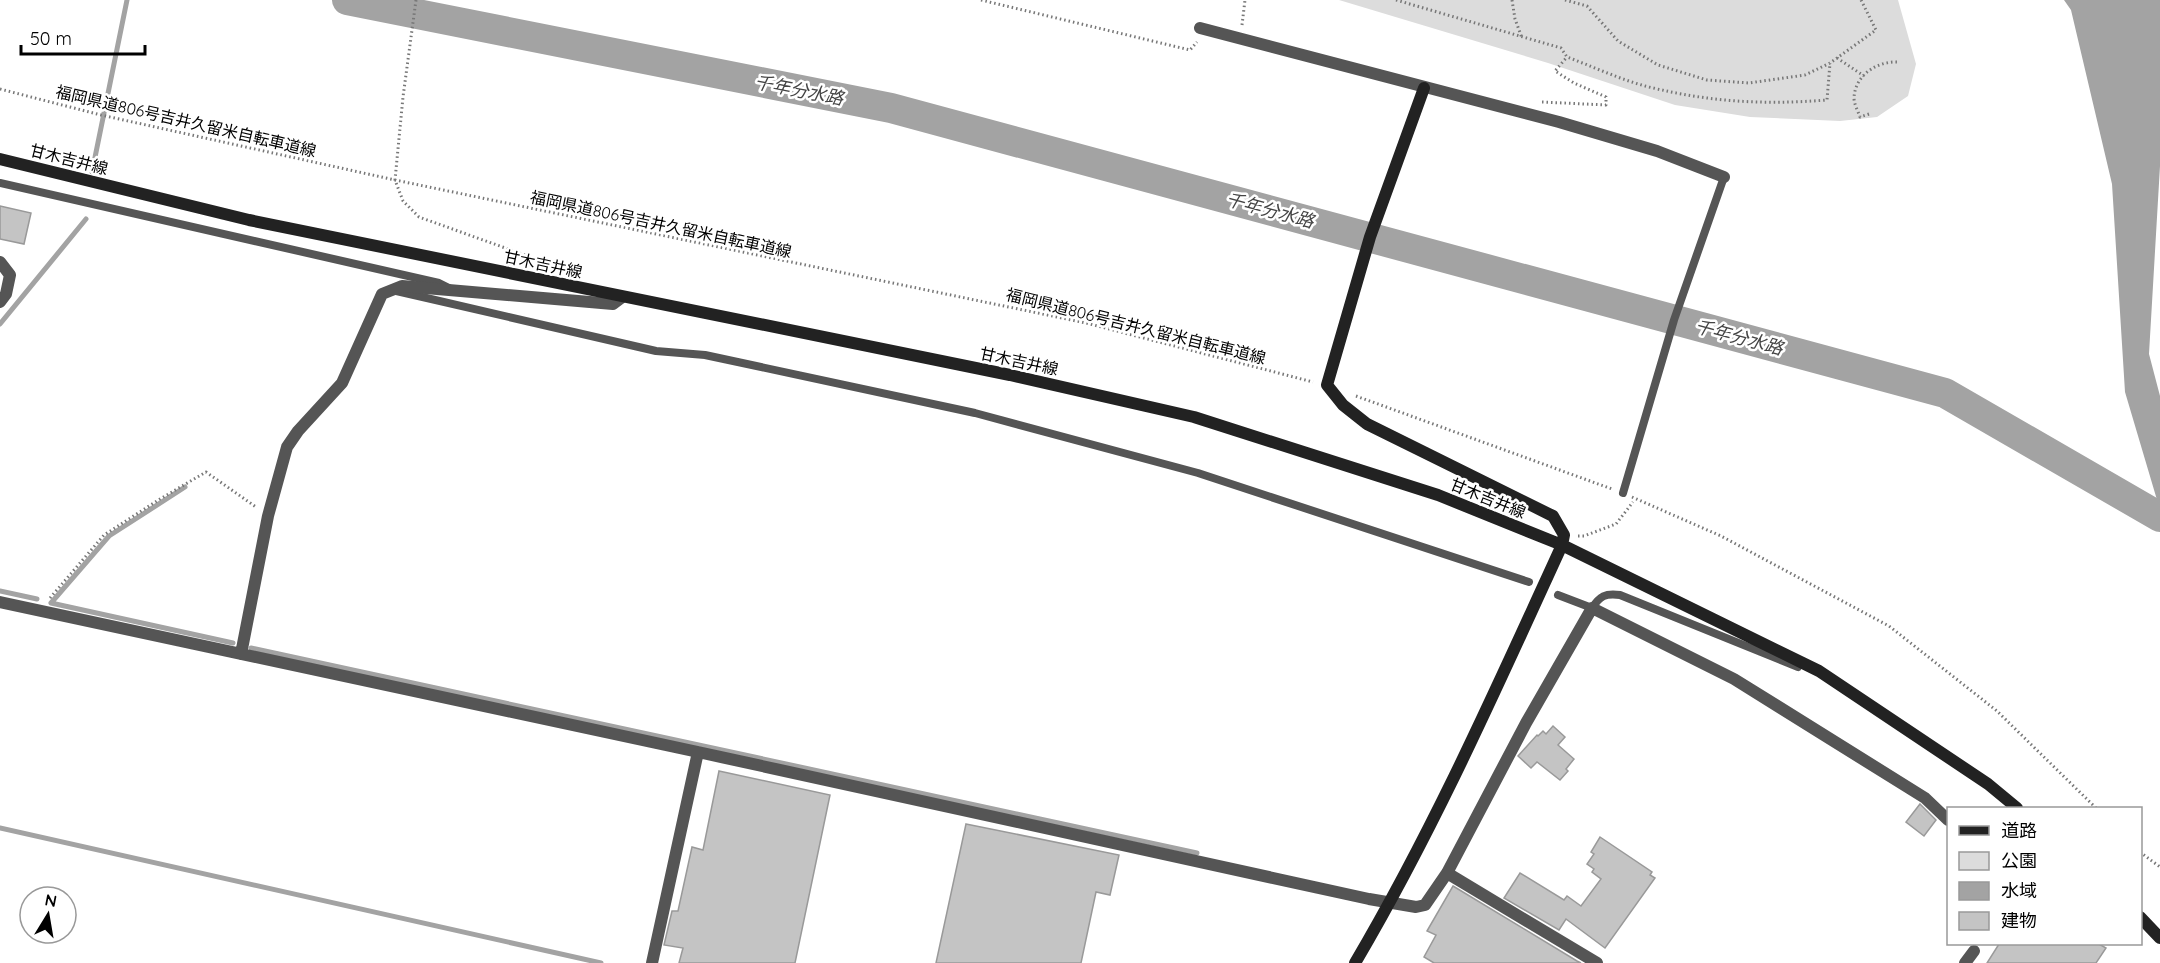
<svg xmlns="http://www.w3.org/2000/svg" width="2160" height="963" viewBox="0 0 2160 963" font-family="Quicksand,'Noto Sans JP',sans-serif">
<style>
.green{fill:#dcdcdc}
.water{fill:#a3a3a3}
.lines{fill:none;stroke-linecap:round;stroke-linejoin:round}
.stream{stroke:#a3a3a3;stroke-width:5}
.river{stroke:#a3a3a3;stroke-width:30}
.building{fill:#c4c4c4;stroke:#999;stroke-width:1.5}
.path{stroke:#777;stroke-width:3;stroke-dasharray:1.5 3;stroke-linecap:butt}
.lane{stroke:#555;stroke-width:8}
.street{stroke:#555;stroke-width:12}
.secondary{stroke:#222;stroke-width:12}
.labels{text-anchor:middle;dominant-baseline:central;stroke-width:5;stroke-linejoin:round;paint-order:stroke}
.street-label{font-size:16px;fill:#000;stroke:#fff}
.water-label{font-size:18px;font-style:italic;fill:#444;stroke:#fff}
</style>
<rect width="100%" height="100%" fill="#fff"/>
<path class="green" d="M 1339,0 L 1898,0 L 1916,64 L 1908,96 L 1877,117 L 1840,121 L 1750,117 L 1675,105 L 1548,63 Z"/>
<path class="water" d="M 2064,0 L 2160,0 L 2160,166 L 2149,354 L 2160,396 L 2160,510 L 2125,392 L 2112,184 L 2071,10 Z"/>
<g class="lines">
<path class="stream" d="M 92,172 L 127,0
M 0,324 L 86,219
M 185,487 L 109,536 L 51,603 L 233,643
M 0,591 L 37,599
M 251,648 L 1197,853
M 0,828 L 601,963"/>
<path class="river" d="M 347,0 L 891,108 L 1945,393 L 2160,517"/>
</g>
<path class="building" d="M 0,206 L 31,213 L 24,244 L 0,239 Z
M 1553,726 L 1565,737 L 1558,745 L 1574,759 L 1566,769 L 1568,771 L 1560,780 L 1537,762 L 1531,768 L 1518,756 L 1537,735 L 1538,736 L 1543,731 L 1546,734 Z
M 719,771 L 830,795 L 795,963 L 679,963 L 683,948 L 664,945 L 672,911 L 678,911 L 692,847 L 703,850 Z
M 1920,804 L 1936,820 L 1924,836 L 1906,822 Z
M 966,824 L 1119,855 L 1110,895 L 1096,892 L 1081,963 L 936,963 Z
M 1600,837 L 1652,872 L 1650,875 L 1655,878 L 1605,948 L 1566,919 L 1559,930 L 1504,898 L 1520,873 L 1564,900 L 1567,896 L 1581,906 L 1601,879 L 1592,872 L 1594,869 L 1587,864 L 1594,854 L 1591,852 Z
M 1453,886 L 1577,961 L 1581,963 L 1434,963 L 1424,957 L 1436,935 L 1427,931 Z
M 1999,944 L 2099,944 L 2106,948 L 2096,963 L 1987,963 Z"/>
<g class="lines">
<path class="path" d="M 416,0 L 403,97 L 395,180 L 403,201 L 419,217 L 561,268
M 981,0 L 1190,50 L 1197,42
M 1396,0 L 1561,48 L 1567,57 C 1594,67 1621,80 1649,87 C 1710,102 1764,105 1827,100 L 1830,63
M 1512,0 L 1515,19 L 1522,38
M 1565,0 L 1587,6 L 1618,41 L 1658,65 L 1707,80 L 1749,83 L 1805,75 L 1830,63 L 1876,30 L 1861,0
M 1242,25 L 1245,0
M 1837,58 L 1864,76
M 0,89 L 101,115 L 395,180 L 1086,323 L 1313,382
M 1542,102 L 1606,105 L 1606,97 L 1574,83 L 1555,71 L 1567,57
M 1869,114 L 1860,117 C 1858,111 1854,104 1854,98 C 1855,75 1877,61 1898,62
M 1356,396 L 1612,489
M 1632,497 L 1721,536 L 1889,626 L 1997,711 L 2096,808
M 1578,536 L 1584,536 L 1616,524 L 1633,502
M 50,598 L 104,535 L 160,499 L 206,472 L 256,507
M 2140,852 L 2160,867"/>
<path class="lane" d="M 0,183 L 439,283 L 449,288
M 392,290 L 656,351 L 705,355 L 975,413 L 1198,473 L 1529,582
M 1623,493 L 1674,320 L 1724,177
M 1558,595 L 1592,608 C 1600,596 1605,593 1620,595 L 1798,667"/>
<path class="street" d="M 1200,28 L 1559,122 L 1657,151 L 1724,177
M 0,262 L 10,275 L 6,294 L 0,302
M 0,602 L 698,752 L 1369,899 L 1416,907 L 1425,905 L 1447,873 L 1526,723 L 1592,608 L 1734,679 L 1925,798 L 1948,820
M 241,654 L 268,516 L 287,447 L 298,431 L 342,383 L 382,294 L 402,286 L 613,304 L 621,298
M 1447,873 L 1597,963
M 652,963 L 698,752
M 1965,963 L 1974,951"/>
<path class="secondary" d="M 0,159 L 249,220 L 1010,375 L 1194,417 L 1438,495 L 1562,545 L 1819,671 L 1988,784 L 2017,808
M 2140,917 L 2160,938
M 1355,963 C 1434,829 1497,687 1562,545 L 1564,535 L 1553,516 L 1367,424 L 1343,405 L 1327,385 L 1370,237 L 1424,88"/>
</g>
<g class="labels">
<g class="street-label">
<text transform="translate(186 121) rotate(13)">福岡県道806号吉井久留米自転車道線</text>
<text transform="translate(69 159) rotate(14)">甘木吉井線</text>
<text transform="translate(661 224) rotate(12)">福岡県道806号吉井久留米自転車道線</text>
<text transform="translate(543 264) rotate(12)">甘木吉井線</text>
<text transform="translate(1136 326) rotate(14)">福岡県道806号吉井久留米自転車道線</text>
<text transform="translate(1019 361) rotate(12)">甘木吉井線</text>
<text transform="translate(1488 498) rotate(22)">甘木吉井線</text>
</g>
<g class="water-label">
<text transform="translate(799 90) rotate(11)">千年分水路</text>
<text transform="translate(1270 210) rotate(15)">千年分水路</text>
<text transform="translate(1739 337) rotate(15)">千年分水路</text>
</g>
</g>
<rect x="1947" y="807" width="195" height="138" fill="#ffffff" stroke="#999999" stroke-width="1.5"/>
<rect x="1959" y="826" width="30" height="9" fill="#222222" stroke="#999999" stroke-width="1.5"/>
<text x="2001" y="837" font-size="18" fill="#000000">道路</text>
<rect x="1959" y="852" width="30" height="18" fill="#dcdcdc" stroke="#999999" stroke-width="1.5"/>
<text x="2001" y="867" font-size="18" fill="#000000">公園</text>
<rect x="1959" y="882" width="30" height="18" fill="#a3a3a3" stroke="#999999" stroke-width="1.5"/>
<text x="2001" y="897" font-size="18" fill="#000000">水域</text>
<rect x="1959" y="912" width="30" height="18" fill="#c4c4c4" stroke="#999999" stroke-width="1.5"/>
<text x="2001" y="927" font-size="18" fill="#000000">建物</text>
<g transform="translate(48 915) rotate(11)"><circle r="28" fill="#ffffff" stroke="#999999" stroke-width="1.5"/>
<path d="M0-4.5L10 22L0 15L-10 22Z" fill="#000000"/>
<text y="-9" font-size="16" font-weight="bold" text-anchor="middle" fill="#000000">N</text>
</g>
<path d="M21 45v9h124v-9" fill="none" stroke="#000000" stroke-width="3"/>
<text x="30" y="45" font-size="18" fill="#000000" stroke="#ffffff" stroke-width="4.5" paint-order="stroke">50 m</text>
</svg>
